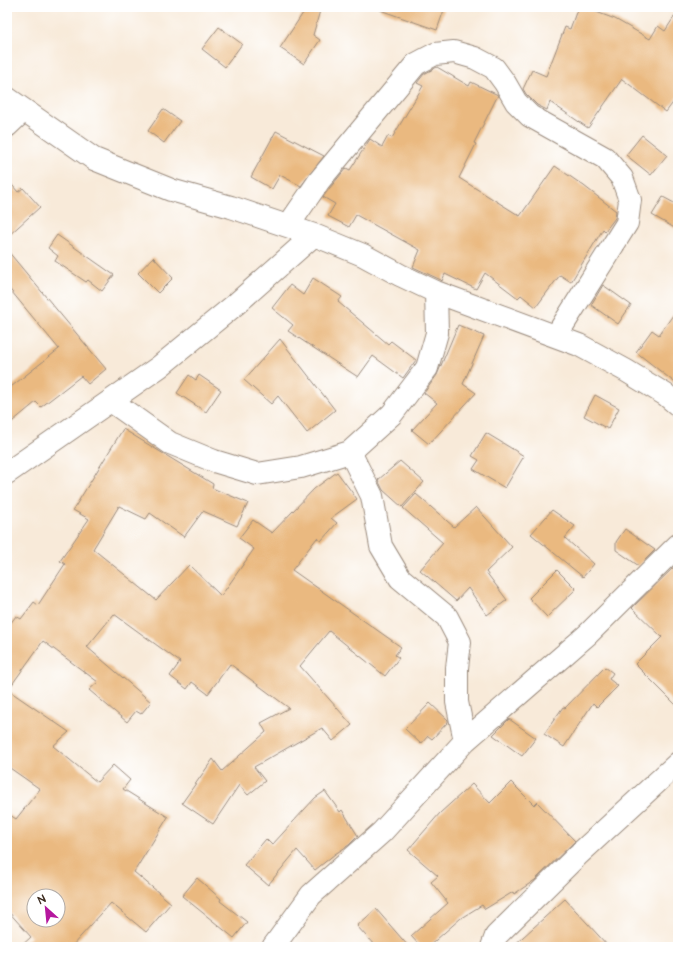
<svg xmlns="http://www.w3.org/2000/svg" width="685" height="954" viewBox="0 0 685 954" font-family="'Architects Daughter',sans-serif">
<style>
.building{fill:#eab980;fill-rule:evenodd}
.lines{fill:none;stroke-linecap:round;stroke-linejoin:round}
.street-casing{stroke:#9a8a7c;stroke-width:24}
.street{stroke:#fff;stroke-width:22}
</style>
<rect width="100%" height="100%" fill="#fff"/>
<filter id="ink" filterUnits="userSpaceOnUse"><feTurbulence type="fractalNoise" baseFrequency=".025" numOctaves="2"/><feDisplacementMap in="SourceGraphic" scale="8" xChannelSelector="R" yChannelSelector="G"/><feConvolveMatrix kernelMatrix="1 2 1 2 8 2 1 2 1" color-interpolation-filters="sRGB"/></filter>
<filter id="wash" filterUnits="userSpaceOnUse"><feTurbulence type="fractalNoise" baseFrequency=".012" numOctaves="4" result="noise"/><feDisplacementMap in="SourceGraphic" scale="16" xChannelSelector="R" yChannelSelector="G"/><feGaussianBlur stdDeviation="0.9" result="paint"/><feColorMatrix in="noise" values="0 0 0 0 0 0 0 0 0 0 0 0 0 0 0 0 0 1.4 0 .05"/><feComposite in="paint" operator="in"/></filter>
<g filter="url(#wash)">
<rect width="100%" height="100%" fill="#f8ead9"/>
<g id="blocks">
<path class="building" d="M 307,7 L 321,7 L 313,35 L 320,40 L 304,64 L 280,48 Z
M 381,7 L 445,7 L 437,30 L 380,10 Z
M 578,7 L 583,7 L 615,19 L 650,39 L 658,26 L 665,31 L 678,11 L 678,96 L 666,112 L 622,79 L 588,128 L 550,102 L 547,110 L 537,105 L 526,94 L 523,89 L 532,70 L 546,76 L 565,27 L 570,29 Z
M 219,27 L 242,44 L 225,67 L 202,49 Z
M 437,67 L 469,86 L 471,82 L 498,95 L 474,143 L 476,144 L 459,178 L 520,216 L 555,166 L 584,186 L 616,211 L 615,218 L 605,231 L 603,229 L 571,282 L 560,275 L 536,307 L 521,295 L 518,298 L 485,273 L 476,289 L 445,274 L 442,281 L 441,280 L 413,267 L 420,250 L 356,215 L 349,227 L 328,216 L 335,204 L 323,197 L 329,189 L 346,168 L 350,170 L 370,139 L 382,147 L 388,136 L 392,138 L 423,86 L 417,83 L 424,74 Z
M 163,109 L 180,121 L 164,143 L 148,131 Z
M 276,131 L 324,156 L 301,186 L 280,175 L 272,189 L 251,177 Z
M 642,135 L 667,155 L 651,175 L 626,155 Z
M 7,179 L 18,192 L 23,188 L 40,207 L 7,237 Z
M 663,197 L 678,205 L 678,230 L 652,215 Z
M 57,235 L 114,275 L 102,291 L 88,280 L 86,282 L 55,261 L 58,256 L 48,248 Z
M 7,250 L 106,369 L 88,384 L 81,376 L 41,407 L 36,402 L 7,426 L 7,390 L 59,349 L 7,286 Z
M 153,257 L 173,278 L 158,293 L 138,273 Z
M 313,278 L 342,297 L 338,302 L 388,344 L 391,341 L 416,360 L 403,378 L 373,356 L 358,377 L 288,331 L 293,325 L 272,308 L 290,285 L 303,295 Z
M 603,285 L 631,305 L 618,324 L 591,305 Z
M 678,308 L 678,385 L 636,352 L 652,330 L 659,335 Z
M 458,325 L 484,336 L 463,384 L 476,393 L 429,444 L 412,430 L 437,403 L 424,393 L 437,375 Z
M 280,339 L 335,410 L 307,433 L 278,396 L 271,404 L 244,380 Z
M 189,375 L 196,380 L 199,375 L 221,390 L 206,412 L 177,393 Z
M 595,395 L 619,408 L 608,429 L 584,416 Z
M 123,429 L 213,484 L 212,488 L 248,503 L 237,526 L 203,511 L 184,537 L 150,513 L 146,519 L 119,506 L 93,549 L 156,600 L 189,565 L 221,596 L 254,549 L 239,538 L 253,520 L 272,533 L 314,489 L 337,472 L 357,499 L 331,518 L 337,523 L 321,541 L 317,538 L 292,570 L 401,647 L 395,655 L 399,658 L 385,676 L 329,631 L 300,666 L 352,725 L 333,741 L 322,728 L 254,767 L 265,781 L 248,795 L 239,785 L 213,824 L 182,803 L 213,759 L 222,771 L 266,732 L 261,723 L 289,708 L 230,664 L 208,694 L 192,682 L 187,689 L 170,676 L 180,662 L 114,614 L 87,647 L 151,702 L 141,714 L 136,711 L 127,722 L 89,690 L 98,682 L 43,641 L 8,690 L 69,732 L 53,746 L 97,782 L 113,765 L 130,780 L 123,789 L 168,817 L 134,872 L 171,903 L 146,932 L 111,903 L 71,947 L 20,947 L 31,937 L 7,910 L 7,813 L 16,819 L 40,789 L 7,766 L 7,628 L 16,616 L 21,619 L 34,602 L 38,605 L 65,564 L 60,561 L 89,519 L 73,510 ZM 34,896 L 58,896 L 58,920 L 34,920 Z
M 486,433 L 524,456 L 505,488 L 473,469 L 479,460 L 472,456 Z
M 400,461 L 424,482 L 402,507 L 383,490 L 378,480 Z
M 416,494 L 454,527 L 476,507 L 512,547 L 486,572 L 507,600 L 487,615 L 468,588 L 456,601 L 420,570 L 443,543 L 403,508 Z
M 552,510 L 575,526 L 565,538 L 594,564 L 583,577 L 531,534 Z
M 625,529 L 655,550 L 639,566 L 616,550 L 616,542 Z
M 678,563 L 678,707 L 635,664 L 662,637 L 632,608 Z
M 557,570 L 576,589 L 547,617 L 529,598 Z
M 605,667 L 613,673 L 609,679 L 618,686 L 597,707 L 593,703 L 564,747 L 544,734 L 563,707 L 565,708 Z
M 430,703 L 448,720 L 448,722 L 432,739 L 428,736 L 421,744 L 405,729 Z
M 509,719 L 536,738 L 522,756 L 493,735 Z
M 511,782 L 534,805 L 537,802 L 575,841 L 535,880 L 514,894 L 513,892 L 485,909 L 482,905 L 461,918 L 428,947 L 421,947 L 411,936 L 448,903 L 431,882 L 438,876 L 408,850 L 440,813 L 472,784 L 490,803 Z
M 325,791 L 340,812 L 342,810 L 358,836 L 349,845 L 335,854 L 315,870 L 297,850 L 268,885 L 244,865 L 266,839 L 272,845 L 315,798 Z
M 197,878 L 221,899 L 220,901 L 247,922 L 234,938 L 182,896 Z
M 565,899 L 609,947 L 512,947 Z
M 376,909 L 409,947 L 376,947 L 357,926 Z"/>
</g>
</g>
<g filter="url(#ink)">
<use href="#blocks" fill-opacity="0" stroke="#9a8a7c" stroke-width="1"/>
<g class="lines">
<defs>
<path id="street" d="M 7,98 L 94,159 L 171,190 L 231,207 L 314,235 L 363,255 L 400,275 L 436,292 L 579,345 L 625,370 L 666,395 L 678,405
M 7,126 L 24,110
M 288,226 L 319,181 L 416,64 L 435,54 L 454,52 L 475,58 L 494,68 L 505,83 L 516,102 L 530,116 L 605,158 L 622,178 L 630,200 L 627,223 L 556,336
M 111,401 L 170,443 L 214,461 L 257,474 L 301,467 L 350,452 L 392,414 L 427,368 L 437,333 L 436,292
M 350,452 L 372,496 L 381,546 L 400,578 L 447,617 L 460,642 L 457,668 L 457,702 L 465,741
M 7,473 L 159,367 L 236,304 L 314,235
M 273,947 L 311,895 L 382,832 L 465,741 L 587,635 L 678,545
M 492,947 L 496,936 L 578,855 L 678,763"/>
</defs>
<use href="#street" class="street-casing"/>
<use href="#street" class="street"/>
</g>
</g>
<rect width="685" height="954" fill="none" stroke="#fff" stroke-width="24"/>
<g transform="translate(46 908) rotate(333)"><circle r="19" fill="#ffffff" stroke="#b1aaa5"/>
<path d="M0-3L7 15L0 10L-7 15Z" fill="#b5179e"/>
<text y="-6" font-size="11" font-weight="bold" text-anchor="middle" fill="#3b2a1e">N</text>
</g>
</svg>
